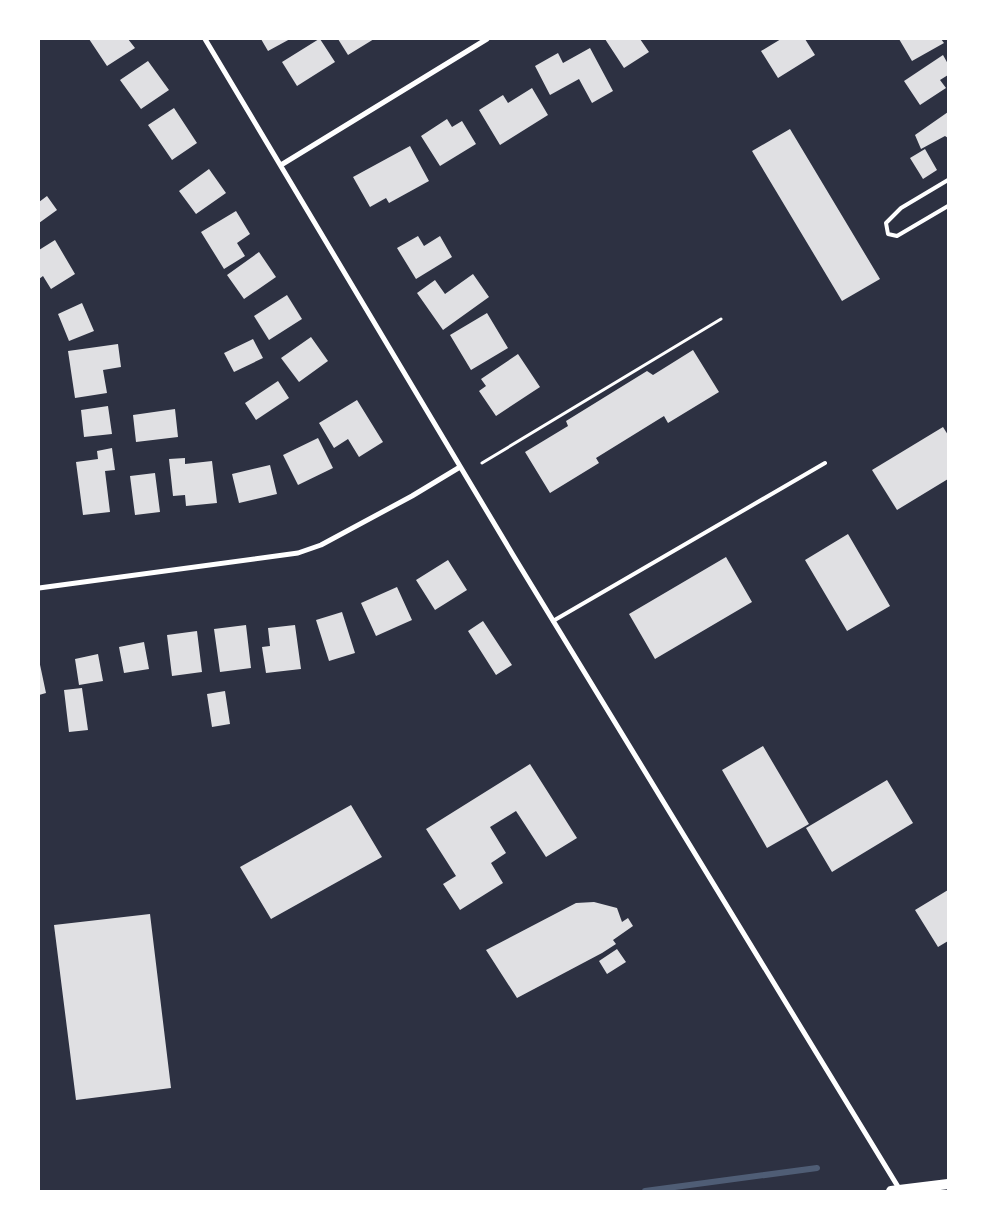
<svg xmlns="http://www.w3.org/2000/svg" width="987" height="1230" viewBox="0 0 987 1230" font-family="'PT Serif',serif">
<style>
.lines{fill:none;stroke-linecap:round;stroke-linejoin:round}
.stream{stroke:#4f5d75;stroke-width:6}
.building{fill:#e0e0e3}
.path{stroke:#fff;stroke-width:3}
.service{stroke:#fff;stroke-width:4}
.minor{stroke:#fff;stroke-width:5}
.secondary{stroke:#fff;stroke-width:10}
</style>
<rect width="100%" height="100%" fill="#2d3142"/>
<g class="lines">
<path class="stream" d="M 645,1191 L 817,1168"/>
</g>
<path class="building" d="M 89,39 L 128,39 L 135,48 L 107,66 Z
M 261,39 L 290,39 L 268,51 Z
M 319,39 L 320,39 L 335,62 L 297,86 L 282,62 Z
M 338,39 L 374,39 L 348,55 Z
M 605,39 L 640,39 L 649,52 L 624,68 Z
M 781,39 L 805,39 L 815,55 L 778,78 L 761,51 Z
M 899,39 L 941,39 L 944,43 L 912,61 Z
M 590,48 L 613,91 L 592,103 L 579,79 L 550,95 L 535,66 L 558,53 L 563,63 Z
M 943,55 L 948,64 L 948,75 L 940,80 L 946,88 L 920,105 L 904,81 Z
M 148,61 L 169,90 L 141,109 L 120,80 Z
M 532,88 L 548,115 L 500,145 L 479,110 L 503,95 L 508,103 Z
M 174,108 L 197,143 L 172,160 L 148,125 Z
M 948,112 L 948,138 L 945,136 L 921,149 L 915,135 Z
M 447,119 L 452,127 L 462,121 L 476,144 L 440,166 L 421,136 Z
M 790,129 L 880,279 L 842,301 L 752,151 Z
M 410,146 L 429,181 L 389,203 L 386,198 L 370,207 L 353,177 Z
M 925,149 L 937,170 L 923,179 L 910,158 Z
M 209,169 L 226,193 L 196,214 L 179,191 Z
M 47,196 L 57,210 L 39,223 L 39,202 Z
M 236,211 L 250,234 L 237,243 L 245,256 L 224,269 L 201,232 Z
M 418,236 L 424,246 L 440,236 L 452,257 L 416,279 L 397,248 Z
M 55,240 L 75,274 L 51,289 L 43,276 L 39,279 L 39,250 Z
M 259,252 L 276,277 L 244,299 L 227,275 Z
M 473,274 L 489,297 L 443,330 L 417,293 L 435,280 L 445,294 Z
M 287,295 L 302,319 L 269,340 L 254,316 Z
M 82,303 L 94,331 L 69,341 L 58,314 Z
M 487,313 L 508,348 L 471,370 L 450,335 Z
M 311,337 L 328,361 L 299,382 L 281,358 Z
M 253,339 L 263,358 L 234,372 L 224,353 Z
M 118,344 L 121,367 L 103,370 L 107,393 L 75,398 L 68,351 Z
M 693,350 L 719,392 L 668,423 L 664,416 L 596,458 L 599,463 L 550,493 L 525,452 L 568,426 L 566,421 L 647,371 L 653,375 Z
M 518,354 L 540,387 L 496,416 L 479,391 L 486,386 L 481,379 Z
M 278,381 L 289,398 L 256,420 L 245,403 Z
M 357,400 L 383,442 L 359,457 L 348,439 L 334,448 L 319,423 Z
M 108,406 L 112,434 L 84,437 L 81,410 Z
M 175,409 L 178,437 L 136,442 L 133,415 Z
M 943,427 L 948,435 L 948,479 L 897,510 L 872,470 Z
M 318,438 L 333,468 L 298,485 L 283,455 Z
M 112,448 L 115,470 L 105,471 L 110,512 L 83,515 L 76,462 L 98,459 L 97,451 Z
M 185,458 L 185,464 L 212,461 L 217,503 L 186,506 L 185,495 L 173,496 L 169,459 Z
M 270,465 L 277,494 L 239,503 L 232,474 Z
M 155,473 L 160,512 L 135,515 L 130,476 Z
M 848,534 L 890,606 L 847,631 L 805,560 Z
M 726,557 L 752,602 L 655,659 L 629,614 Z
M 448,560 L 467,590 L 435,610 L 416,580 Z
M 397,587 L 412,620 L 376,636 L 361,603 Z
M 342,612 L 355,653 L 329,661 L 316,620 Z
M 483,621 L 512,665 L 496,675 L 468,631 Z
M 246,625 L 251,668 L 220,672 L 214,629 Z
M 295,625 L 301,669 L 266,673 L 262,647 L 270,646 L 268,628 Z
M 197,631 L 202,672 L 172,676 L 167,635 Z
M 144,642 L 149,669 L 124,673 L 119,647 Z
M 98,654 L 103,681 L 79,685 L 75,659 Z
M 39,660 L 46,693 L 39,695 Z
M 82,688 L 88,730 L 69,732 L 64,690 Z
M 225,691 L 230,724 L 212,727 L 207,694 Z
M 763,746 L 809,824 L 767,848 L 722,770 Z
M 530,764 L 577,838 L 546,857 L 516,811 L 490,827 L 506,853 L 491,863 L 503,883 L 460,910 L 443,884 L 456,876 L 426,829 Z
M 887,780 L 913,823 L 832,872 L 806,828 Z
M 351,805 L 382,857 L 271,919 L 240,867 Z
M 948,890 L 948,941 L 938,947 L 915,910 Z
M 594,902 L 617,908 L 622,922 L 628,918 L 633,926 L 613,940 L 616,944 L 602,953 L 517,998 L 486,950 L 576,903 Z
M 150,914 L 171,1088 L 76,1100 L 54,925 Z
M 617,949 L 626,962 L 607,974 L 599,961 Z"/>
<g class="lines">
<path class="path" d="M 482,463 L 721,319"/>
<path class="service" d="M 948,180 L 901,208 L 886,223 L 888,234 L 897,236 L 948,206
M 553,621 L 825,463"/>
<path class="minor" d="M 205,39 L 513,555 L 900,1190
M 281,165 L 487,39
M 39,588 L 298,553 L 321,545 L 412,496 L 460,467"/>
<path class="secondary" d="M 891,1191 L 948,1184"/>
</g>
<rect width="987" height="1230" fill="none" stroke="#ffffff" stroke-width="80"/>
</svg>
